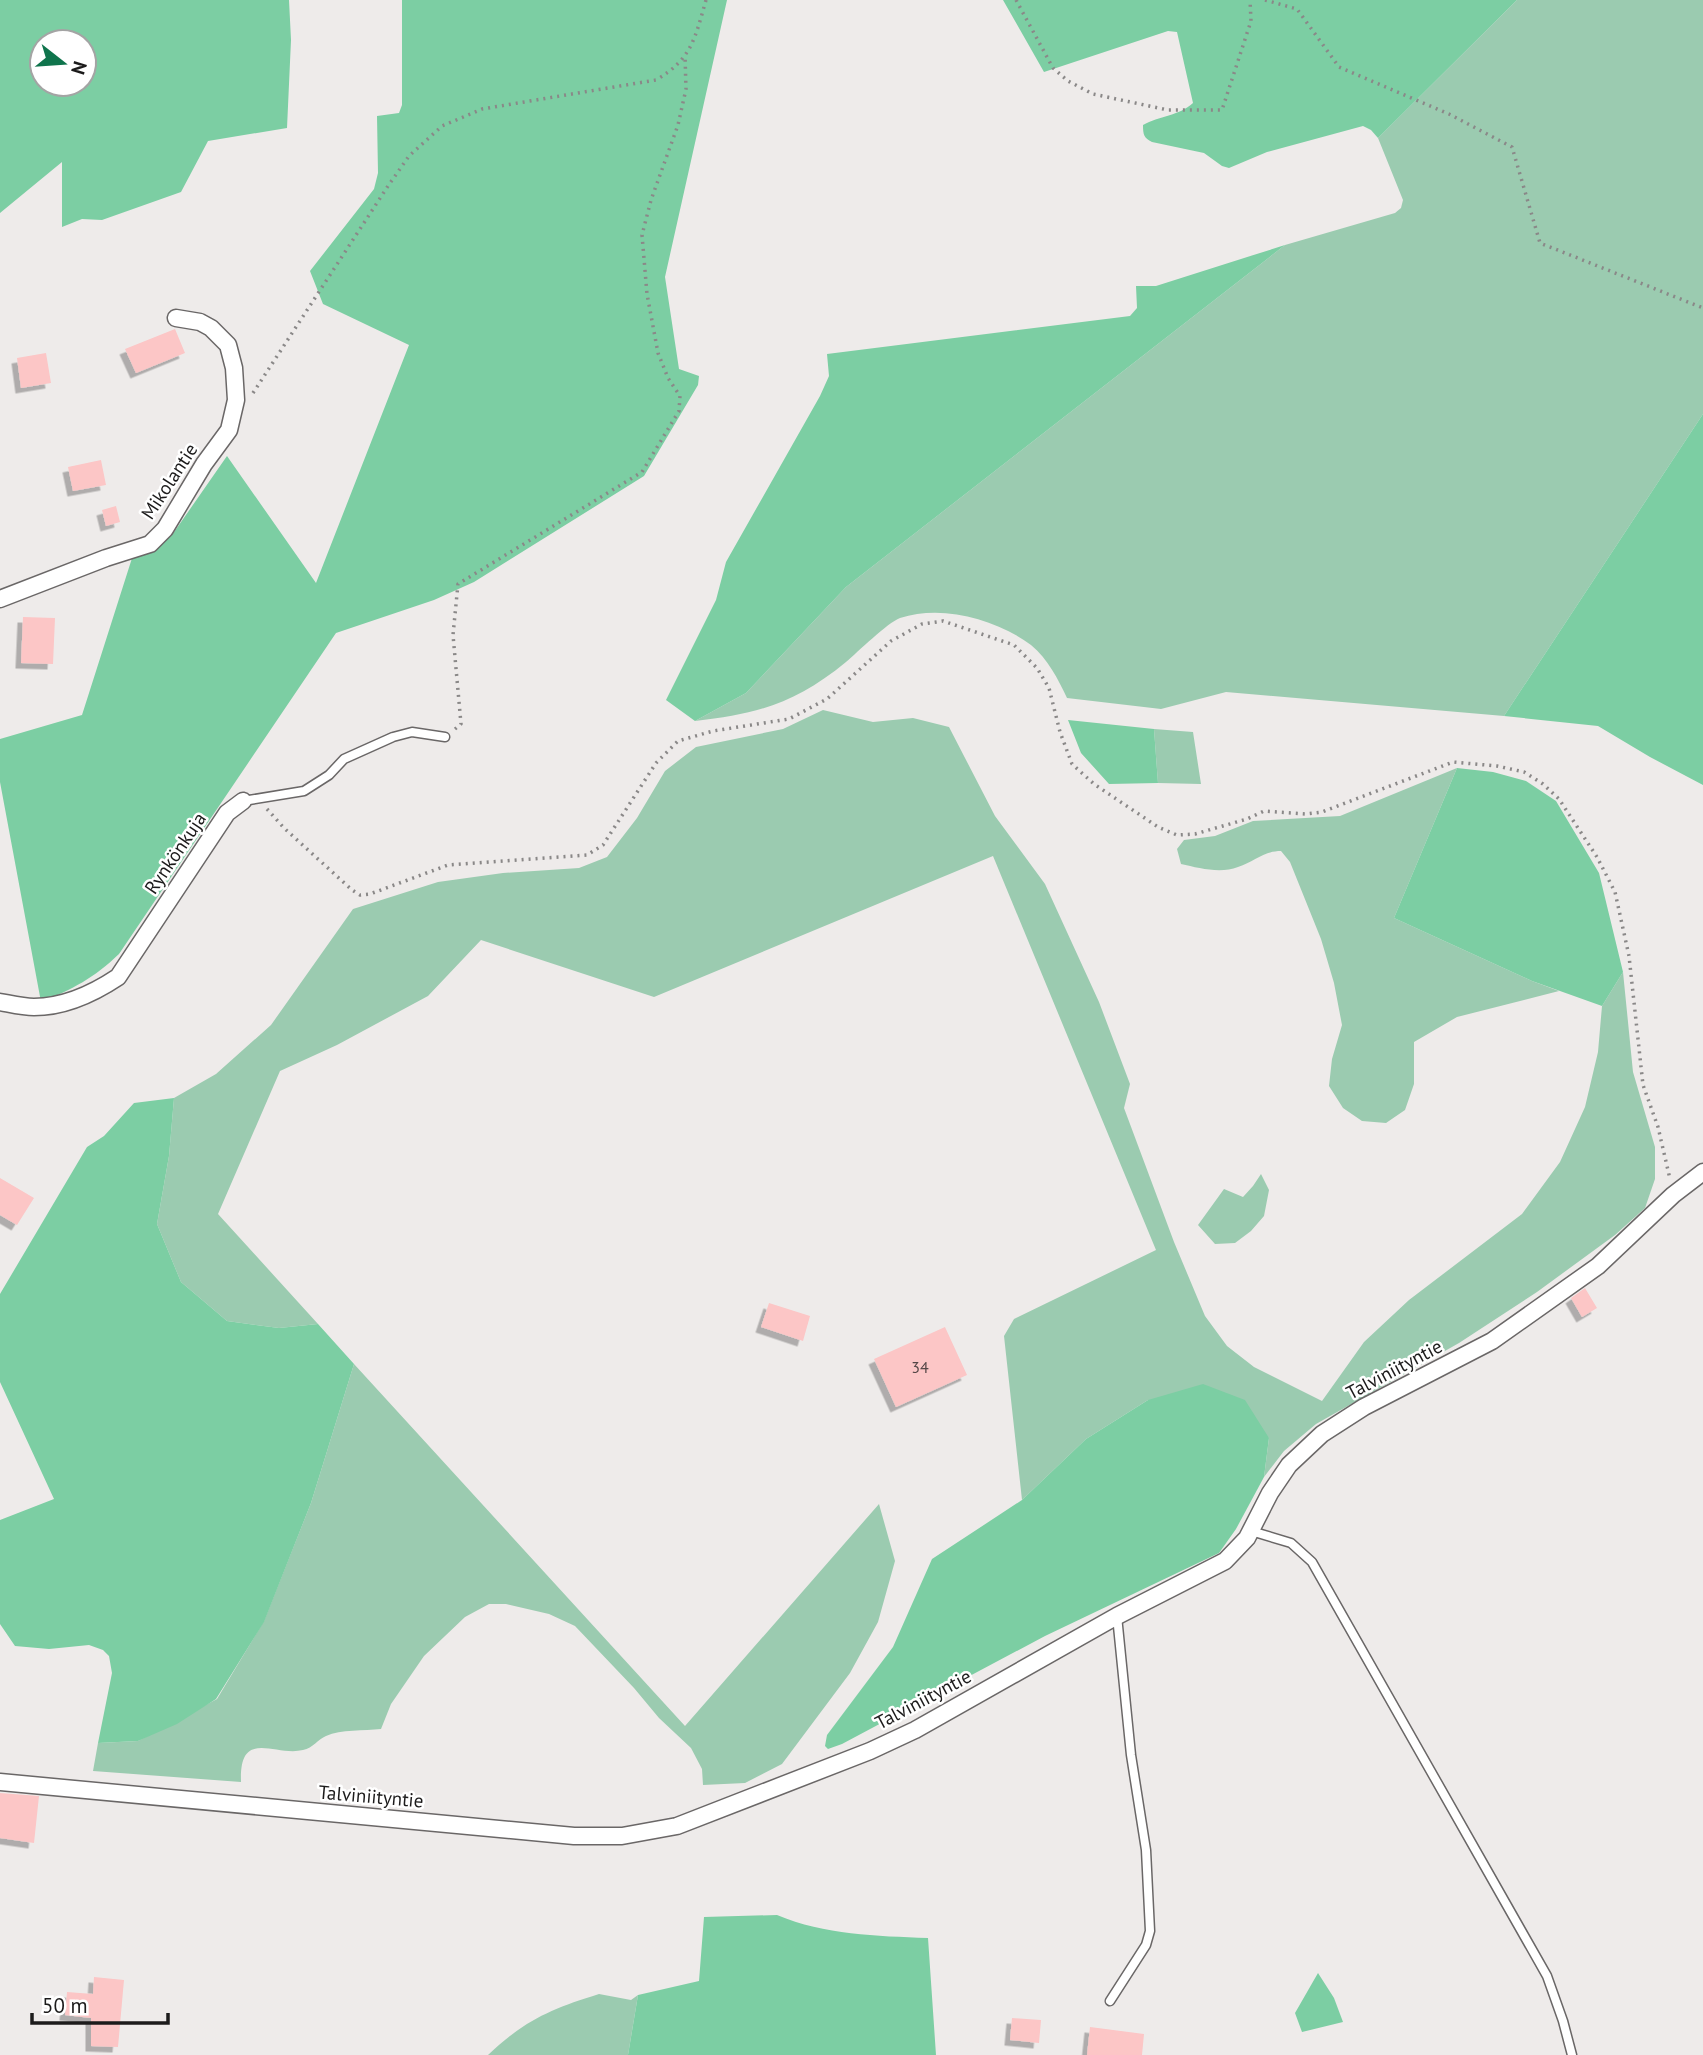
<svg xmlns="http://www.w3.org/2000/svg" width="1703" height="2055" viewBox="0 0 1703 2055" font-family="'PT Sans',sans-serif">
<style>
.green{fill:#9bcbb0}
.forest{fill:#7ccea3;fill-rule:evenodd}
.building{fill:#fcc6c6;filter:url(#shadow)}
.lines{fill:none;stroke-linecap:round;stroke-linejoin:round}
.service-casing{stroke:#6a6767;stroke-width:11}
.minor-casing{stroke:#6a6767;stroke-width:19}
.path{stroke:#8a8888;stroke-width:3.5;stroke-dasharray:2 5;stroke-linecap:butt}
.service{stroke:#fff;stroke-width:8}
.minor{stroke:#fff;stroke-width:16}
.labels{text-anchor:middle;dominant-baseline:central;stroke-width:5;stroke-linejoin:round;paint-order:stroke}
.number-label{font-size:16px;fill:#544646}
.street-label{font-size:19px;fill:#1c1b1b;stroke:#fff}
</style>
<defs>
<filter id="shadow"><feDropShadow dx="-5.5" dy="5.5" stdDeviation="0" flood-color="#0004"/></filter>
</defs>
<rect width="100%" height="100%" fill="#eeebea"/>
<path class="green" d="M 1517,0 L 1703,0 L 1703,414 L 1504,716 L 1226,692 L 1161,709 L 1067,698 C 1058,679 1048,659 1031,645 C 996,619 942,604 900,618 C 887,623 858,652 846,662 C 796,703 758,714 695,721 L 746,693 L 846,587 L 1285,245 L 1395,213 L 1401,208 L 1403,200 L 1378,138 Z
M 823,710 L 873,722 L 913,718 L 949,727 L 995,816 L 1045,884 L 1099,1002 L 1130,1084 L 1124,1108 L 1174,1242 L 1205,1316 L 1227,1346 L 1254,1367 L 1322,1401 L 1364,1342 L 1409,1300 L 1522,1214 L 1560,1162 L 1585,1107 L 1598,1052 L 1602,1006 L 1623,972 L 1633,1072 L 1655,1147 L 1655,1179 L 1645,1208 L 1615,1235 L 1537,1292 L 1459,1343 L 1316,1424 L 1284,1451 L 1264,1477 L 1269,1438 L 1148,1400 L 1086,1439 L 1022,1500 L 1004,1336 L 1014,1319 L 1156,1250 L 993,856 L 654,997 L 481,940 L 428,996 L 337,1045 L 280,1071 L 218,1214 L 318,1324 L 279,1328 L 227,1321 L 181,1282 L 157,1224 L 169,1156 L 174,1098 L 216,1074 L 271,1025 L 353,909 L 438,882 L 503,873 L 579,868 L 607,857 L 637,818 L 665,771 L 696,747 L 783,729 Z
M 1154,729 L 1193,732 L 1201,784 L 1158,783 Z
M 1457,768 L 1394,918 L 1532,981 L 1559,991 L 1457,1017 L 1414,1042 L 1414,1084 L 1405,1110 L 1386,1123 L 1362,1121 L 1343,1108 L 1329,1086 L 1332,1059 L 1342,1025 L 1334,983 L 1321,939 L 1290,862 L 1281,851 C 1263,851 1254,862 1238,867 C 1220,874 1199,868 1181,864 L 1177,849 L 1184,840 L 1215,836 L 1253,821 L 1340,816 Z
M 1261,1174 L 1269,1190 L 1264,1216 L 1251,1231 L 1235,1243 L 1215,1244 L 1198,1225 L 1224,1189 L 1243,1197 L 1253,1186 Z
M 354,1364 L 685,1726 L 879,1504 L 895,1561 L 878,1622 L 850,1673 L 782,1764 L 745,1783 L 703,1785 L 702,1769 L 691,1748 L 659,1718 L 634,1688 L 575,1626 L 549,1614 L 506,1604 L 489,1604 L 465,1617 L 424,1656 L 391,1704 L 381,1729 C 364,1731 341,1729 326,1736 C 318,1739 313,1748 303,1750 C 275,1757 239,1727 241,1782 L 93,1771 L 98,1743 L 138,1741 L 217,1699 L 264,1621 L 311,1503 Z
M 599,1994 L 631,2000 L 638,1995 L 628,2055 L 488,2055 C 525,2020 551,2009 599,1994 Z"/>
<path class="forest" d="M 0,0 L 289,0 L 291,40 L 287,128 L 208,141 L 181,192 L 102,220 L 82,219 L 62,227 L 62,162 L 0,213 ZM 42,42 L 84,42 L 84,84 L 42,84 Z
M 402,0 L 727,0 L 665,277 L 679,369 L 699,376 L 698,385 L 644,476 L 474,582 L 434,600 L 336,633 L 119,954 C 94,978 73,989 41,1002 L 0,782 L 0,739 L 82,715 L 133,555 L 153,550 L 172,535 L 227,456 L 316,583 L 409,345 L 323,304 L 310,271 L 374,189 L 378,173 L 377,116 L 399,113 L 402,105 Z
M 1003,0 L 1517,0 L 1378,138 L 1371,130 L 1363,126 L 1267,152 L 1229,168 L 1222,166 L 1204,153 L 1152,142 C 1144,138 1143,135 1143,125 C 1159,116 1179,116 1193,103 L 1177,32 L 1168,31 L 1044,72 Z
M 1285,245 L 846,587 L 746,693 L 695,721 L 666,700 L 716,600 L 726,562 L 820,396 L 829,376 L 827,354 L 1130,316 L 1137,308 L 1136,286 L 1156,286 Z
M 1703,414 L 1703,785 L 1650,757 L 1598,726 L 1504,716 Z
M 1068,720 L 1154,729 L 1158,783 L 1109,784 L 1081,753 Z
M 1457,768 L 1493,772 L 1526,781 L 1556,801 L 1599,873 L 1623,972 L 1602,1006 L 1532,981 L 1394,918 Z
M 174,1098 L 169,1156 L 157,1224 L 181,1282 L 227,1321 L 279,1328 L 318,1324 L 354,1364 L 311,1503 L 264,1622 L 216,1699 L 177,1724 L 138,1741 L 98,1743 L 112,1673 L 109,1656 L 103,1650 L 89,1645 L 49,1649 L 15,1646 L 0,1624 L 0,1520 L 54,1499 L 0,1382 L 0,1294 L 87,1147 L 104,1136 L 134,1103 Z
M 1203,1384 L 1245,1400 L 1269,1438 L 1264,1477 L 1236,1529 L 1219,1553 L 1045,1636 L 842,1744 L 828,1749 L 825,1746 L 827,1735 L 893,1647 L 932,1559 L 1022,1500 L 1086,1439 L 1148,1400 Z
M 777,1915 C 825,1935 876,1936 928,1938 L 936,2055 L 628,2055 L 638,1995 L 699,1981 L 704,1917 Z
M 1318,1973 L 1334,1998 L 1343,2022 L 1302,2032 L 1295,2013 Z"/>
<path class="building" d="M 175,329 L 185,353 L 136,373 L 125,349 Z
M 46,353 L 51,383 L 21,388 L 17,358 Z
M 101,460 L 106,485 L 73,491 L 68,467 Z
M 116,506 L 120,522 L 106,526 L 102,510 Z
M 23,617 L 55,618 L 53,664 L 21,663 Z
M 0,1178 L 34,1198 L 17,1225 L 0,1215 Z
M 1585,1288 L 1597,1308 L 1582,1317 L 1571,1298 Z
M 769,1303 L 810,1316 L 803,1341 L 761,1327 Z
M 945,1327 L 967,1375 L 896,1407 L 874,1359 Z
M 0,1793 L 39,1796 L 34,1843 L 0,1838 Z
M 94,1977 L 124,1980 L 118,2047 L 91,2046 L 91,2018 L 65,2015 L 67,1992 L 93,1994 Z
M 1012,2018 L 1041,2020 L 1039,2043 L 1010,2040 Z
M 1090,2027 L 1144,2034 L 1142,2055 L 1087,2055 Z"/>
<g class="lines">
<defs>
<path id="service" d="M 243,801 L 304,791 L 329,775 L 344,759 L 393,737 L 412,732 L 445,737
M 1251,1531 L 1291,1543 L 1312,1562 L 1547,1976 L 1563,2021 L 1572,2055
M 1110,2001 L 1146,1945 L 1150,1931 L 1146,1850 L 1131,1755 L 1117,1616"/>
<path id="minor" d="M 0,599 L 106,558 L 150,544 L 165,529 L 204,464 L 229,430 L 236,400 L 234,368 L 228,345 L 211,328 L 200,322 L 176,318
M 0,1002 C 11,1004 23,1007 34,1007 C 64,1007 94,993 118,977 L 227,813 L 243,801
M 0,1782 L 574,1836 L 622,1836 L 677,1826 L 870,1751 L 915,1730 L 1117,1616 L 1225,1561 L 1247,1538 L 1270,1493 L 1289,1465 L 1322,1434 L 1364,1407 L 1492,1341 L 1598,1266 L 1673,1195 L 1703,1172"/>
</defs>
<use href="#service" class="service-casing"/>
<use href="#minor" class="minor-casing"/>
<path class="path" d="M 1016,0 L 1053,68 L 1068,81 L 1093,94 L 1168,110 L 1222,110 L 1251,21 L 1250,0
M 1265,0 L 1297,9 L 1339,67 L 1449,114 L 1512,147 L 1540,243 L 1703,308
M 253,393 L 388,186 L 409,156 L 442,126 L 482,109 L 656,80 C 692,59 695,38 706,0
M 455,729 L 461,724 L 453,635 L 458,584 L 642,472 L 679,411 L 680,396 L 668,378 L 658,353 L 647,294 L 642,235 L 651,200 L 678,125 L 686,89 L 685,55
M 267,809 L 284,828 L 352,890 L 360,895 L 370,894 L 448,865 L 587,855 L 603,845 L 656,763 L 678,741 L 713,731 L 789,719 L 827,699 L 891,641 L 922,624 L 943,621 L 1014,645 L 1037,668 L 1049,688 L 1060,732 L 1072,764 L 1094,784 L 1158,827 L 1177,835 L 1195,834 L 1247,819 L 1264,811 L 1306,814 L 1322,812 L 1453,762 L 1497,766 L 1524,772 L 1543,784 L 1559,799 L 1597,857 L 1615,892 L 1629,956 L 1643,1085 L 1658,1127 L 1670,1179"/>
<use href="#service" class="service"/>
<use href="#minor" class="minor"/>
</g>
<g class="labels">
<g class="number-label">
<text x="920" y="1367">34</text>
</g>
<g class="street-label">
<text transform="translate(169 481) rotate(-57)">Mikolantie</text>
<text transform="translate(175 853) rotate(-56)">Rynkönkuja</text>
<text transform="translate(1394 1369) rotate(-28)">Talviniityntie</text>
<text transform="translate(923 1699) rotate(-28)">Talviniityntie</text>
<text transform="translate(371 1796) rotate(5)">Talviniityntie</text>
</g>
</g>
<g transform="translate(63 63) rotate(107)"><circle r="33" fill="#ffffff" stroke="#a4a4a4" stroke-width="2"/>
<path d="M0-5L12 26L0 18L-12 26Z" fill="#0f744c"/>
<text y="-10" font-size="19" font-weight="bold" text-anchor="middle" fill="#1c1b1b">N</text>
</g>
<path d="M32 2013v10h136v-10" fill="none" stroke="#1c1b1b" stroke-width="3.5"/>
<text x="42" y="2013" font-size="21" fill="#1c1b1b" stroke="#ffffff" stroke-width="5" paint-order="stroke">50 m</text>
</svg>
